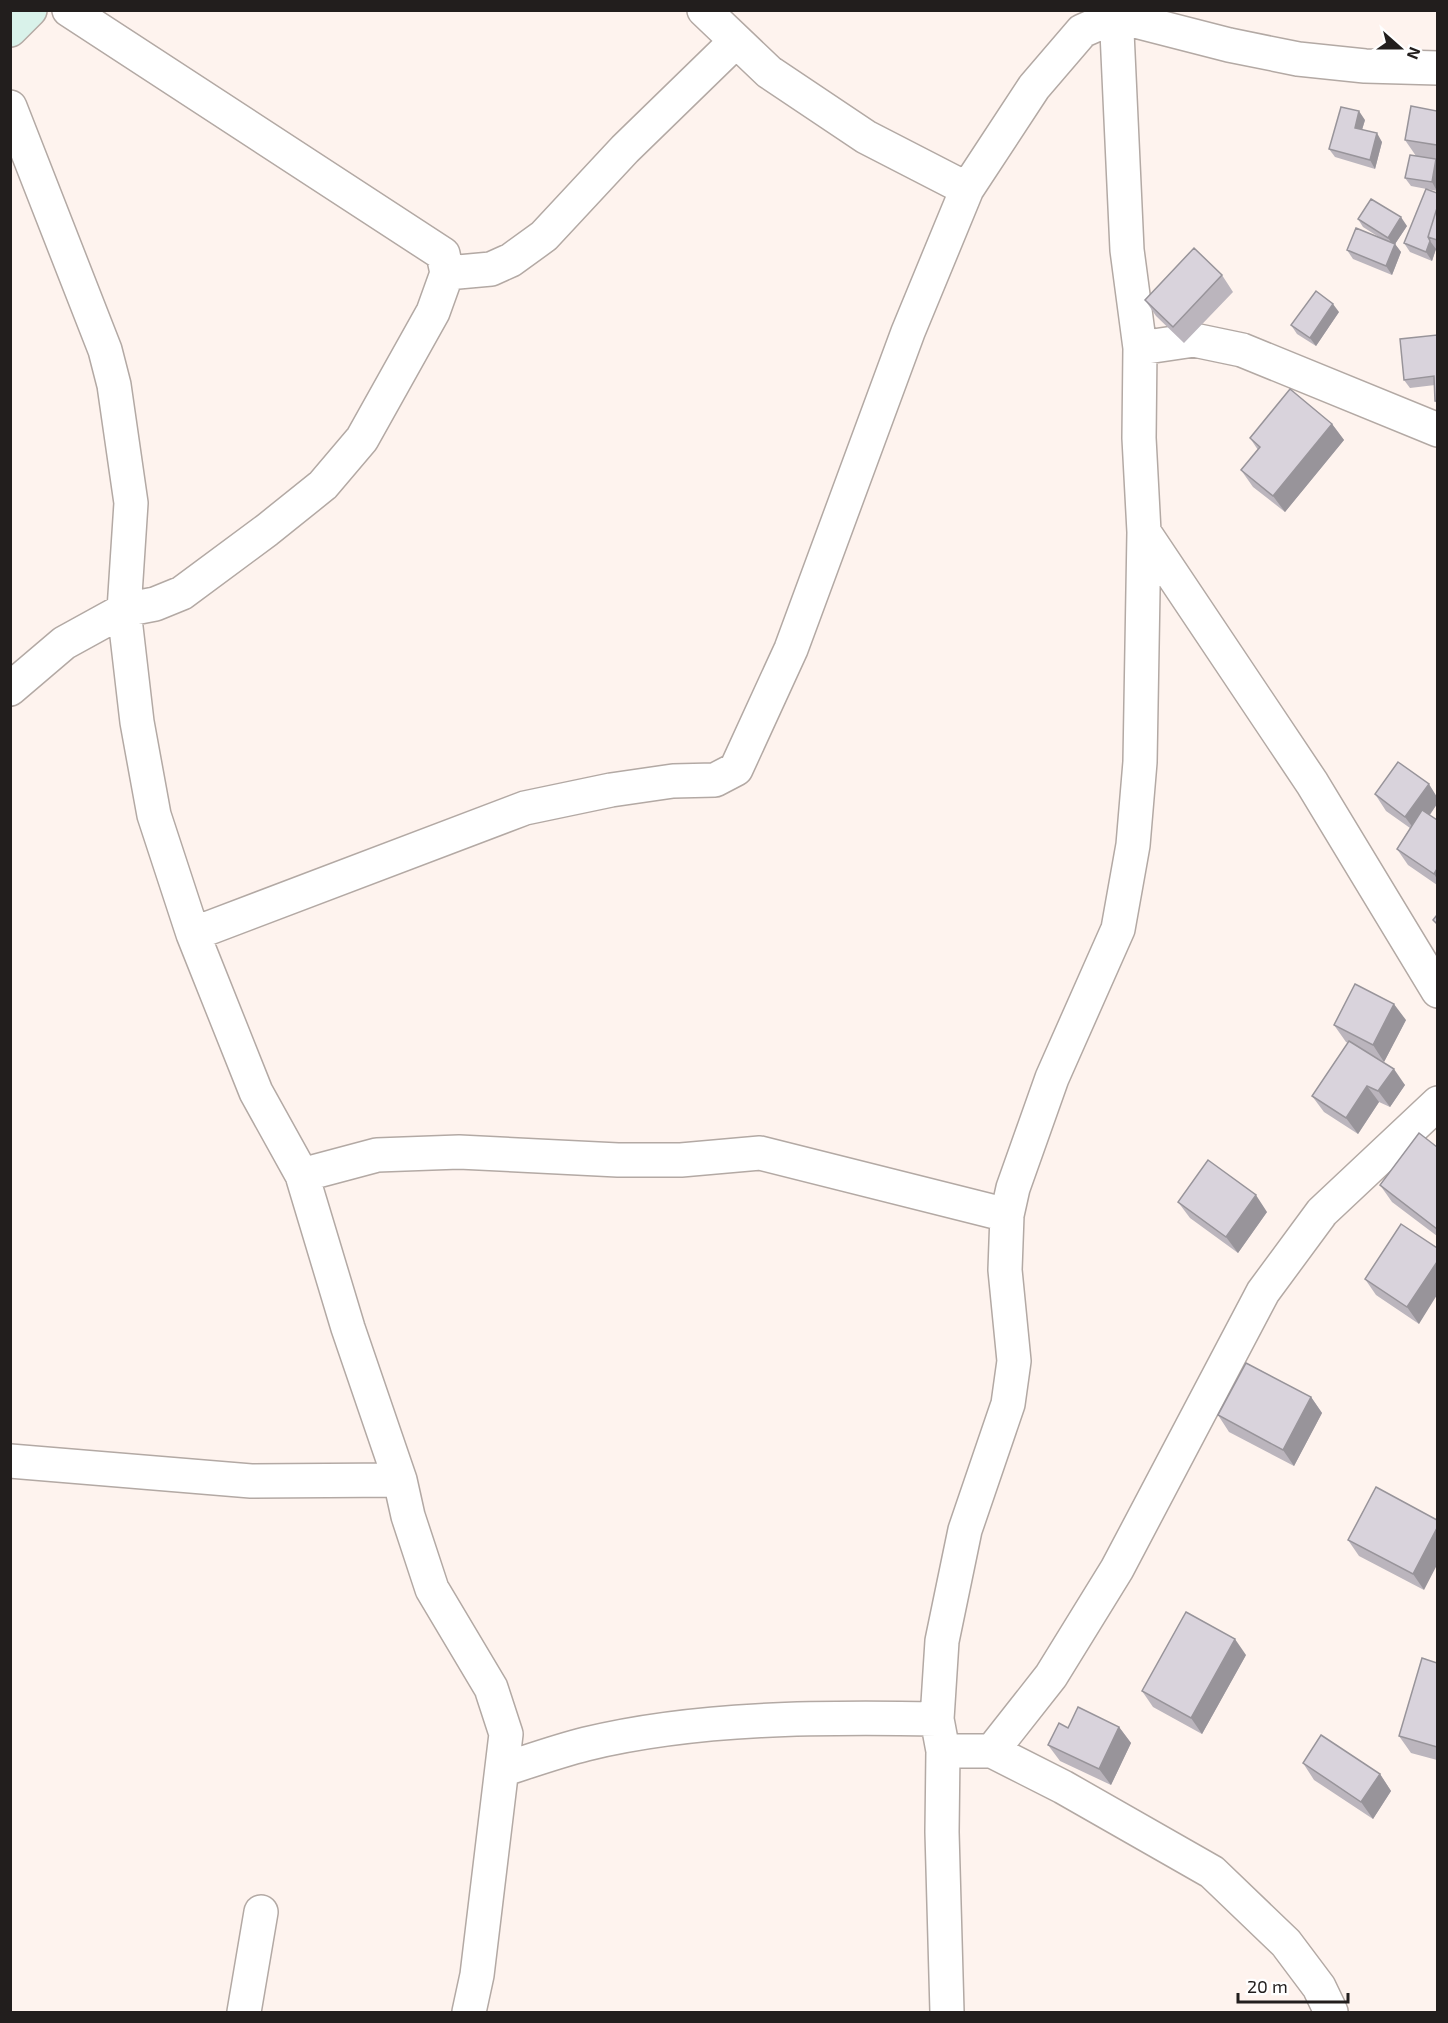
<svg xmlns="http://www.w3.org/2000/svg" width="1448" height="2023" viewBox="0 0 1448 2023" font-family="'Exo 2',sans-serif">
<style>
.lines{fill:none;stroke-linecap:round;stroke-linejoin:round}
.street-casing{stroke:#b3a9a4;stroke-width:36}
.secondary-casing{stroke:#b3a9a4;stroke-width:36}
.street{stroke:#fff;stroke-width:33}
.secondary{stroke:#d9f2ea;stroke-width:33}
.wall{fill:#bbb5bd}
.shaded-wall{fill:#98949a}
.building{fill:#d9d3dc;stroke:#98949a;stroke-width:1.5}
</style>
<rect width="100%" height="100%" fill="#fef3ee"/>
<g class="lines">
<defs>
<path id="street" d="M 704,10 L 769,72 L 866,137 L 967,189
M 10,107 L 105,350 L 114,385 L 131,503 L 124,610 L 137,722 L 154,815 L 193,934 L 256,1092 L 302,1175 L 348,1328 L 400,1480 L 408,1516 L 432,1589 L 491,1688 L 506,1734 L 477,1975 L 469,2012
M 447,273 L 491,269 L 511,260 L 544,236 L 625,149 L 736,41
M 1140,348 L 1194,340 L 1242,350 L 1438,430
M 1144,532 L 1312,783 L 1438,991
M 10,689 L 64,643 L 124,610 L 155,604 L 182,593 L 267,530 L 323,485 L 362,439 L 433,312 L 447,273 L 443,254 L 69,10
M 193,934 L 525,808 L 611,790 L 673,781 L 715,780 L 736,769 L 791,649 L 908,332 L 967,189 L 1034,87 L 1082,31 L 1116,16 L 1229,45 L 1298,59 L 1365,66 L 1438,68
M 302,1175 L 377,1155 L 459,1152 L 618,1160 L 681,1160 L 760,1153 L 1007,1215
M 10,1461 L 251,1481 L 400,1480
M 943,1751 L 992,1751 L 1063,1787 L 1212,1872 L 1286,1943 L 1319,1987 L 1331,2012
M 992,1751 L 1051,1676 L 1117,1569 L 1263,1292 L 1322,1212 L 1438,1103
M 502,1770 C 530,1761 558,1751 586,1744 C 697,1717 823,1717 937,1719
M 244,2012 L 261,1912
M 947,2012 L 942,1832 L 943,1751 L 937,1719 L 942,1641 L 965,1530 L 1008,1404 L 1014,1361 L 1005,1270 L 1007,1215 L 1013,1188 L 1052,1078 L 1118,929 L 1133,845 L 1140,762 L 1144,532 L 1139,438 L 1140,348 L 1127,250 L 1116,10"/>
<path id="secondary" d="M 10,30 L 30,10"/>
</defs>
<use href="#street" class="street-casing"/>
<use href="#secondary" class="secondary-casing"/>
<use href="#street" class="street"/>
<use href="#secondary" class="secondary"/>
</g>
<path class="wall" d="M 1437,111 L 1437,160 L 1436,160 L 1437,161 L 1437,191 L 1411,186 L 1405,178 L 1416,156 L 1405,140 Z
M 1365,120 L 1362,130 L 1382,142 L 1375,169 L 1335,157 L 1329,149 Z
M 1437,193 L 1437,251 L 1436,249 L 1432,261 L 1410,252 L 1404,243 Z
M 1358,219 L 1407,226 L 1395,244 L 1401,252 L 1392,275 L 1353,259 L 1347,250 L 1382,239 L 1363,227 Z
M 1222,275 L 1233,292 L 1184,343 L 1156,316 L 1145,300 Z
M 1339,312 L 1316,346 L 1297,334 L 1291,325 Z
M 1437,335 L 1437,404 L 1435,401 L 1435,385 L 1410,388 L 1404,380 Z
M 1332,424 L 1344,440 L 1285,512 L 1253,487 L 1241,470 L 1258,450 L 1250,438 Z
M 1375,794 L 1437,804 L 1430,815 L 1437,820 L 1437,885 L 1408,865 L 1397,849 L 1410,828 L 1386,811 Z
M 1406,1020 L 1384,1062 L 1372,1055 L 1405,1085 L 1390,1107 L 1379,1102 L 1358,1134 L 1324,1112 L 1312,1096 L 1348,1043 L 1346,1042 L 1334,1025 Z
M 1437,1147 L 1437,1236 L 1392,1202 L 1380,1185 Z
M 1178,1202 L 1267,1212 L 1238,1253 L 1190,1218 Z
M 1437,1248 L 1419,1324 L 1376,1295 L 1365,1279 Z
M 1311,1397 L 1322,1413 L 1294,1466 L 1229,1432 L 1218,1415 Z
M 1376,1487 L 1424,1590 L 1359,1556 L 1348,1540 Z
M 1246,1655 L 1202,1734 L 1153,1707 L 1142,1691 Z
M 1437,1663 L 1437,1760 L 1411,1753 L 1399,1736 Z
M 1119,1727 L 1131,1743 L 1111,1785 L 1060,1761 L 1048,1745 L 1068,1728 Z
M 1303,1763 L 1380,1774 L 1391,1791 L 1373,1819 L 1314,1780 Z"/>
<path class="shaded-wall" d="M 1359,111 L 1365,120 L 1360,136 L 1355,128 Z
M 1377,133 L 1382,142 L 1375,169 L 1370,160 Z
M 1436,159 L 1437,161 L 1437,191 L 1432,182 Z
M 1401,217 L 1407,226 L 1395,244 L 1401,252 L 1392,275 L 1386,266 L 1394,246 L 1388,238 Z
M 1430,241 L 1436,249 L 1432,261 L 1426,252 Z
M 1333,304 L 1339,312 L 1316,346 L 1310,338 Z
M 1332,424 L 1344,440 L 1285,512 L 1273,496 Z
M 1429,784 L 1437,797 L 1437,804 L 1417,833 L 1405,817 Z
M 1437,869 L 1437,879 L 1434,874 Z
M 1394,1004 L 1406,1020 L 1384,1062 L 1373,1045 Z
M 1394,1069 L 1405,1085 L 1390,1107 L 1378,1091 Z
M 1367,1086 L 1379,1102 L 1358,1134 L 1346,1118 Z
M 1256,1195 L 1267,1212 L 1238,1253 L 1226,1237 Z
M 1437,1262 L 1437,1295 L 1419,1324 L 1407,1307 Z
M 1311,1397 L 1322,1413 L 1294,1466 L 1283,1450 Z
M 1437,1528 L 1437,1565 L 1424,1590 L 1413,1574 Z
M 1235,1639 L 1246,1655 L 1202,1734 L 1191,1718 Z
M 1119,1727 L 1131,1743 L 1111,1785 L 1099,1769 Z
M 1380,1774 L 1391,1791 L 1373,1819 L 1361,1802 Z"/>
<path class="building" d="M 1411,106 L 1437,111 L 1437,145 L 1405,140 Z
M 1341,107 L 1359,111 L 1355,128 L 1377,133 L 1370,160 L 1329,149 Z
M 1410,155 L 1436,159 L 1432,182 L 1405,178 Z
M 1426,189 L 1437,193 L 1437,208 L 1428,237 L 1430,241 L 1426,252 L 1404,243 Z
M 1371,199 L 1401,217 L 1388,238 L 1358,219 Z
M 1437,208 L 1437,240 L 1428,237 Z
M 1356,228 L 1395,244 L 1386,266 L 1347,250 Z
M 1194,248 L 1222,275 L 1173,327 L 1145,300 Z
M 1316,291 L 1333,304 L 1310,338 L 1291,325 Z
M 1437,335 L 1437,401 L 1435,401 L 1434,376 L 1404,380 L 1400,339 Z
M 1290,389 L 1332,424 L 1273,496 L 1241,470 L 1260,447 L 1250,438 Z
M 1398,762 L 1429,784 L 1405,817 L 1375,794 Z
M 1422,810 L 1437,820 L 1437,869 L 1434,874 L 1397,849 Z
M 1437,915 L 1437,924 L 1433,920 Z
M 1355,984 L 1394,1004 L 1373,1045 L 1334,1025 Z
M 1349,1041 L 1394,1069 L 1378,1091 L 1367,1086 L 1346,1118 L 1312,1096 Z
M 1419,1133 L 1437,1147 L 1437,1229 L 1380,1185 Z
M 1208,1160 L 1256,1195 L 1226,1237 L 1178,1202 Z
M 1401,1224 L 1437,1248 L 1437,1262 L 1407,1307 L 1365,1279 Z
M 1246,1363 L 1311,1397 L 1283,1450 L 1218,1415 Z
M 1376,1487 L 1437,1520 L 1437,1528 L 1413,1574 L 1348,1540 Z
M 1186,1612 L 1235,1639 L 1191,1718 L 1142,1691 Z
M 1422,1658 L 1437,1663 L 1437,1747 L 1399,1736 Z
M 1078,1707 L 1119,1727 L 1099,1769 L 1048,1745 L 1059,1723 L 1068,1728 Z
M 1321,1735 L 1380,1774 L 1361,1802 L 1303,1763 Z"/>
<rect width="1448" height="2023" fill="none" stroke="#221e1d" stroke-width="24"/>
<g transform="translate(1400 48) rotate(111)" stroke="#ffffff" stroke-width="4.5" paint-order="stroke">
<path d="M0-4.5L10 22L0 15L-10 22Z" fill="#221e1d"/>
<text y="-9" font-size="16" font-weight="bold" text-anchor="middle" fill="#221e1d">N</text>
</g>
<path d="M1238 1993v9h110v-9" fill="none" stroke="#221e1d" stroke-width="3"/>
<text x="1247" y="1993" font-size="18" fill="#221e1d" stroke="#ffffff" stroke-width="4.5" paint-order="stroke">20 m</text>
</svg>
